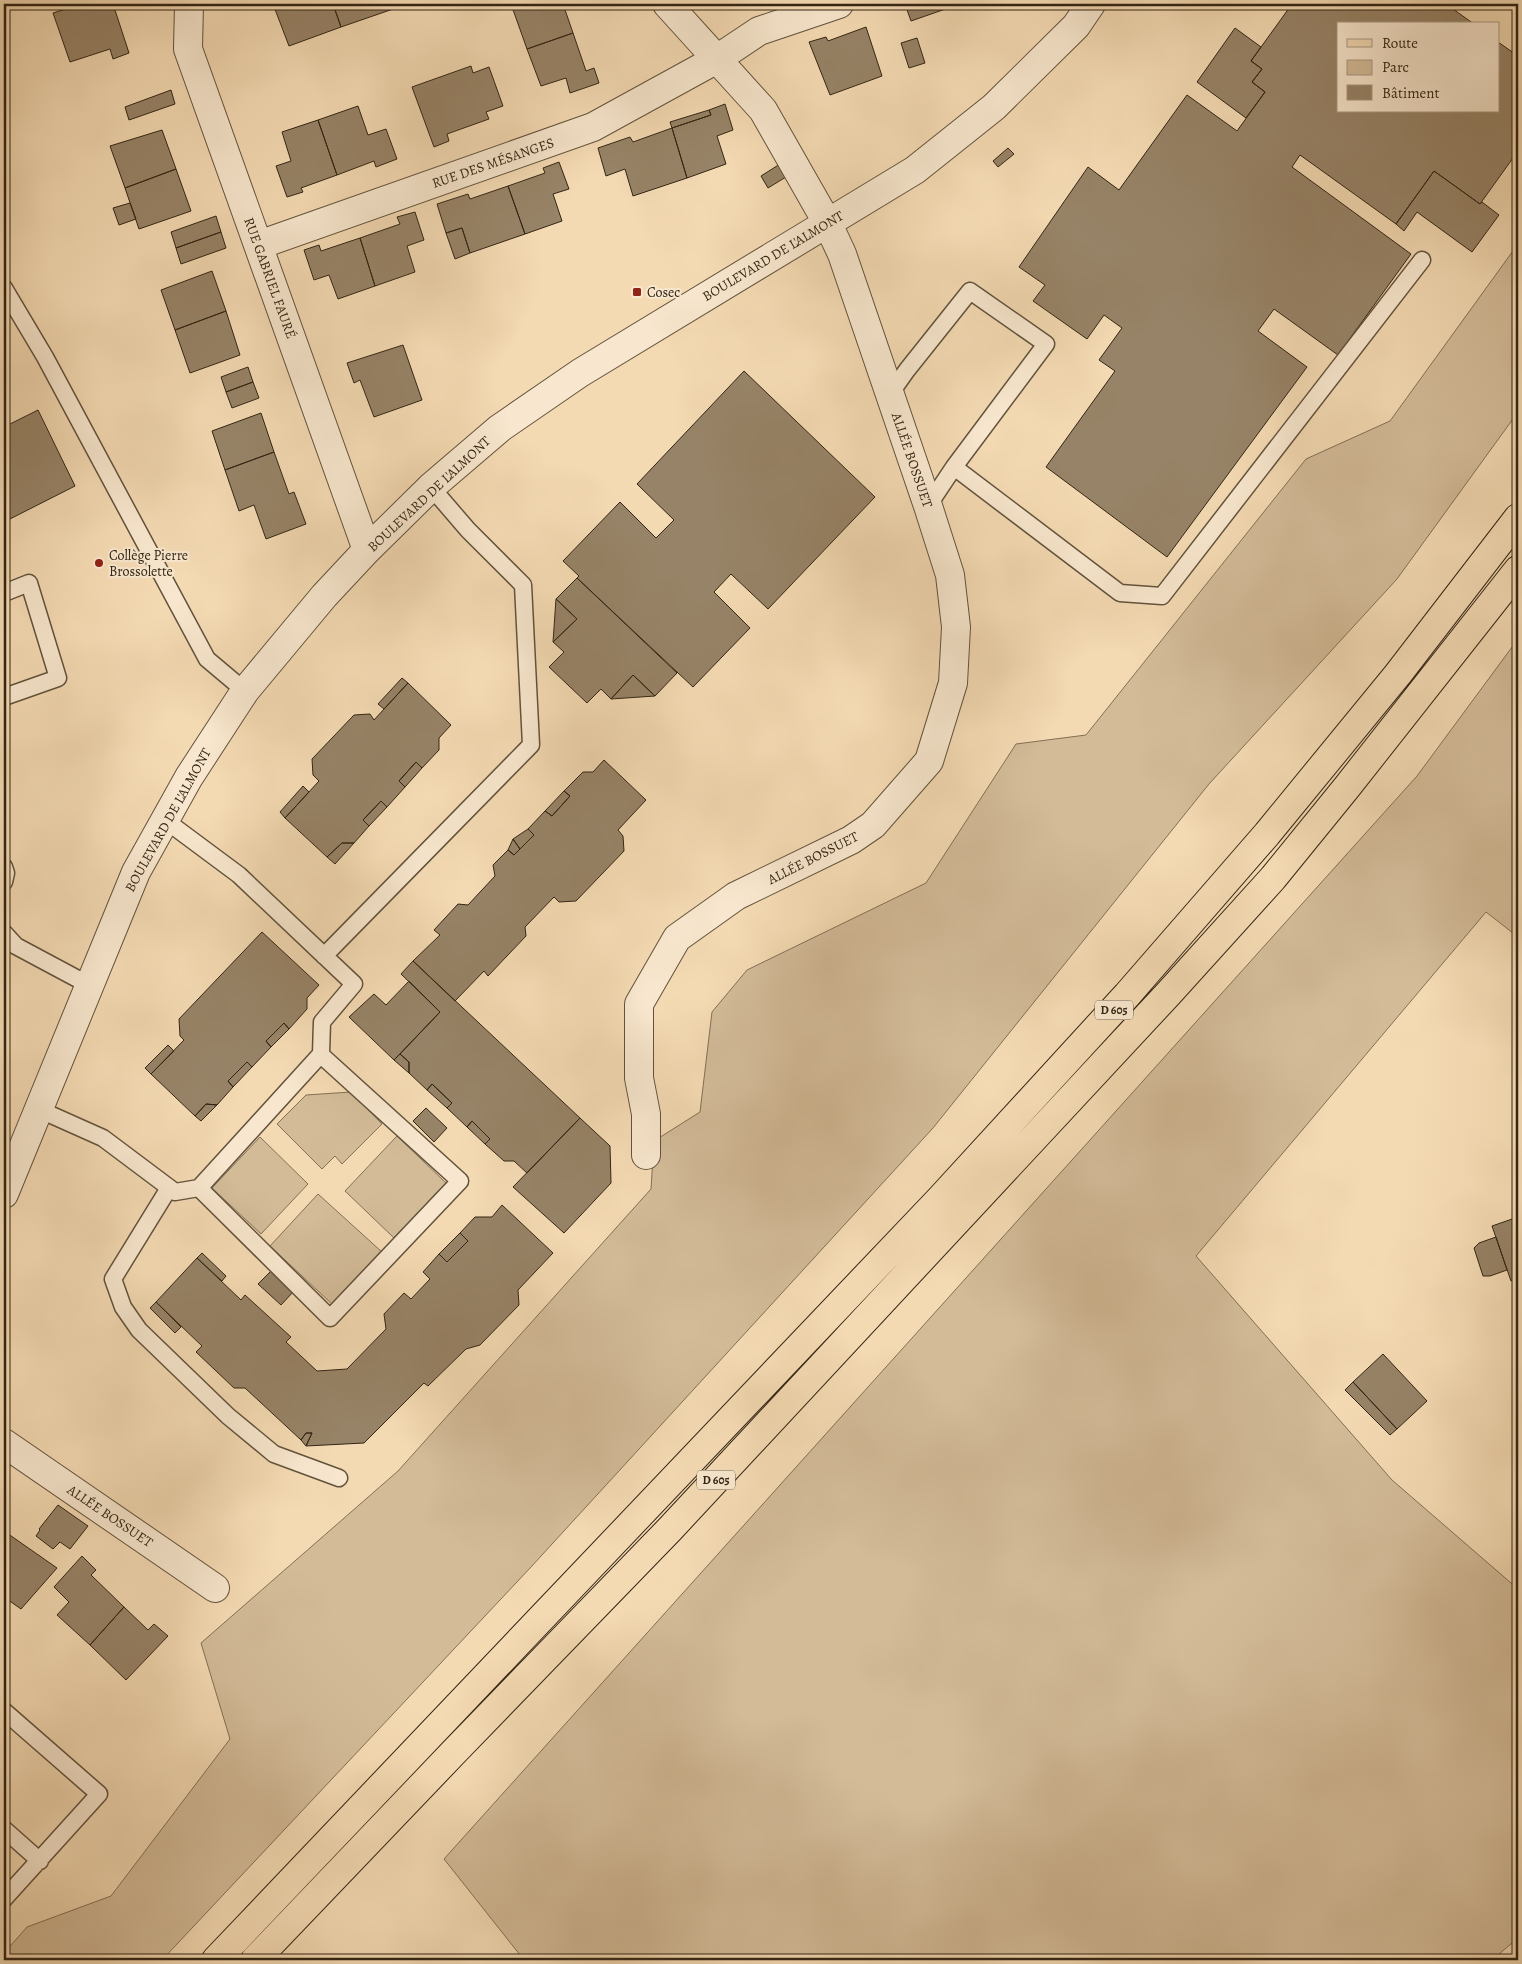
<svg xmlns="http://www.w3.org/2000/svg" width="1522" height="1964" viewBox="0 0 1522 1964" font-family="Alegreya,serif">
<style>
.green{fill:#d3bb98;stroke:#827056}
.building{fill:#978367;stroke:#322514}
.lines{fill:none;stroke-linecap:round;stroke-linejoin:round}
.lane-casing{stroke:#62523c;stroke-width:19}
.street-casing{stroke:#62523c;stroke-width:30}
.primary-casing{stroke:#322514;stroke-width:30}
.lane{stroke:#f8e7ce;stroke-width:16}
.street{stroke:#f8e7ce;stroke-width:28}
.primary{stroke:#f4dab3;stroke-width:28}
.poi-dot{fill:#8f2418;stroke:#f8e7ce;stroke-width:2}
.labels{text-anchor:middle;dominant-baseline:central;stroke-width:4;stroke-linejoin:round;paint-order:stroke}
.shield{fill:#f8e7ce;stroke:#6d5f4c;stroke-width:1}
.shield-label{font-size:12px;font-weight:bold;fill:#322514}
.street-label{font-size:14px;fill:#322514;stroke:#f8e7ce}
.poi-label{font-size:14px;fill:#322514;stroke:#f8e7ce;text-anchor:start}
</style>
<rect width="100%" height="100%" fill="#f4dab3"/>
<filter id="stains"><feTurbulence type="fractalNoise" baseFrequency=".004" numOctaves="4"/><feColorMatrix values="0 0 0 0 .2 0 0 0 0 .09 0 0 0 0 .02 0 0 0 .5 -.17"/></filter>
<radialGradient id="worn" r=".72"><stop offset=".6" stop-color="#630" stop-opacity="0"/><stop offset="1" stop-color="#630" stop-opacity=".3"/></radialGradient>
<path class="green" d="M 1518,244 L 1518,412 L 1397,579 L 1209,784 L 933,1128 L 531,1567 L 162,1960 L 4,1960 L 4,1953 L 27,1927 L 111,1896 L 230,1739 L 201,1643 L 398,1471 L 651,1189 L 654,1141 L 700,1112 L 712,1012 L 747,970 L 926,883 L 1016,744 L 1086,735 L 1306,459 L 1390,421 Z
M 1518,639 L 1518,937 L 1486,912 L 1196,1256 L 1392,1480 L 1518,1589 L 1518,1938 L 1492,1960 L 524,1960 L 444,1859 L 1417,776 Z
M 351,1092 L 382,1124 L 342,1164 L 335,1156 L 322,1169 L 277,1124 L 306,1095 Z
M 397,1136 L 446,1183 L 394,1238 L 345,1191 Z
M 260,1137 L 308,1184 L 261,1234 L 212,1188 Z
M 318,1194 L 382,1252 L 333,1305 L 270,1246 Z"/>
<path class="building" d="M 82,4 L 113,4 L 129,53 L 113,59 L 110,49 L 70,62 L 53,13 Z
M 273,4 L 333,4 L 341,27 L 289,46 Z
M 333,4 L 394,4 L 396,8 L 341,27 Z
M 511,4 L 563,4 L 573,33 L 527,49 Z
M 905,4 L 957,4 L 957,5 L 911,21 Z
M 1292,4 L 1446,4 L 1474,24 L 1338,24 L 1338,111 L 1498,111 L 1498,42 L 1518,56 L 1518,151 L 1480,204 L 1434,171 L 1396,224 L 1300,155 L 1292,167 L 1411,254 L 1338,355 L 1274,309 L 1258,331 L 1307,367 L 1167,557 L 1046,467 L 1115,371 L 1099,360 L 1122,328 L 1104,315 L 1087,339 L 1033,301 L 1045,285 L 1019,267 L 1088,167 L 1119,190 L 1187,95 L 1237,131 L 1265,92 L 1252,82 L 1262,69 L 1251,61 Z
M 866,27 L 882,76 L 830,95 L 809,42 L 826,37 L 828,41 Z
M 1235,28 L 1261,47 L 1251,61 L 1262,69 L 1252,82 L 1265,92 L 1246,118 L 1197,82 Z
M 573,33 L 586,71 L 594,68 L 599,83 L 570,93 L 566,78 L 541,86 L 527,49 Z
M 917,38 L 925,63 L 909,68 L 901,43 Z
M 471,66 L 473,73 L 489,67 L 503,106 L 486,112 L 489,119 L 447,134 L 449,141 L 434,147 L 412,87 Z
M 171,90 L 175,104 L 129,120 L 125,107 Z
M 725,104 L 733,130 L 717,136 L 726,164 L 687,178 L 672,128 L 711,115 L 709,110 Z
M 358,106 L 368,135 L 386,129 L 397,159 L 376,167 L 374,161 L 337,175 L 318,120 Z
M 709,110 L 711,115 L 672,128 L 670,122 Z
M 318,120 L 337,175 L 301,188 L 303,192 L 287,197 L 276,166 L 291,161 L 282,132 Z
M 672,128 L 687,178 L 633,196 L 625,169 L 606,176 L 598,148 L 630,137 L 633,142 Z
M 162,130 L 176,169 L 125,188 L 110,146 Z
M 1008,148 L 1014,154 L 998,167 L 993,161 Z
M 559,162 L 569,189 L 553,194 L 562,221 L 525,234 L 508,186 L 545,173 L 543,168 Z
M 780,164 L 786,177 L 768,188 L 761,176 Z
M 176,169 L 191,211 L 139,229 L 125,188 Z
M 1434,171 L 1480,204 L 1482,202 L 1499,215 L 1472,252 L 1417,212 L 1404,231 L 1396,224 Z
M 508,186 L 525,234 L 470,253 L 462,228 L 446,233 L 437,204 L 468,194 L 470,199 Z
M 130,203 L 136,219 L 119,225 L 113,208 Z
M 415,212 L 424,240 L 407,246 L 415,272 L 375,286 L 360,238 L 400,224 L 397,217 Z
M 216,216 L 221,232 L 176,248 L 171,232 Z
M 462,228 L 470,253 L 455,259 L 446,233 Z
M 221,232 L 226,248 L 181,264 L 176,248 Z
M 360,238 L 375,286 L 338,299 L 329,275 L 314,280 L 304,250 L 319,245 L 321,251 Z
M 212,271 L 226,311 L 175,330 L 161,290 Z
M 226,311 L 240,355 L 190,373 L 175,330 Z
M 403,345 L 422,400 L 374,417 L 360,380 L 354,383 L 347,363 Z
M 248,367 L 253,382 L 226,392 L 221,377 Z
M 744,371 L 875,497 L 768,609 L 731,574 L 714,592 L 750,628 L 693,687 L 577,578 L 579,576 L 563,561 L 620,502 L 656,538 L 674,520 L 637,484 Z
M 253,382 L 259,398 L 232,408 L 226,392 Z
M 38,410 L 75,486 L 4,522 L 4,427 Z
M 261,413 L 274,452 L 225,470 L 212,431 Z
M 274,452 L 289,494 L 294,492 L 306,524 L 266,539 L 254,505 L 239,511 L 225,470 Z
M 577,578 L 677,673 L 655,696 L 633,675 L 611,699 L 601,689 L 587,703 L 549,667 L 564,652 L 553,642 L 577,619 L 556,599 Z
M 556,599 L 577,619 L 553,642 Z
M 633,675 L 655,696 L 611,699 Z
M 402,678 L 408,683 L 384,709 L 378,704 Z
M 408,683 L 451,725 L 439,738 L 439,750 L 422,768 L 416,762 L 399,781 L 405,787 L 387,807 L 381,801 L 363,820 L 369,826 L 354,843 L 342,843 L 327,857 L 285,818 L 319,781 L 313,775 L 312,759 L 354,715 L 370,714 L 374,720 Z
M 604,760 L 646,800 L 618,830 L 623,836 L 624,851 L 576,901 L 559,902 L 554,897 L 525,927 L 526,936 L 488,976 L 484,971 L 455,1001 L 413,961 L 440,935 L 434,930 L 458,904 L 468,905 L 495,876 L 493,865 L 508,850 L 514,855 L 534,835 L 528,829 L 545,811 L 552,816 L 570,796 L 564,791 L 583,772 L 593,772 Z
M 416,762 L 422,768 L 405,787 L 399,781 Z
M 303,786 L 309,792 L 285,818 L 280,812 Z
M 564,791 L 570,796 L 552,816 L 545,811 Z
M 381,801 L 387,807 L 369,826 L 363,820 Z
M 528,829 L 534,835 L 520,849 L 513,839 Z
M 513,839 L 520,849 L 514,855 L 508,850 Z
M 342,843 L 354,843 L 335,864 L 327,857 Z
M 262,932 L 319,985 L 307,998 L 307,1009 L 289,1029 L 284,1023 L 266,1041 L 271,1047 L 252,1067 L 247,1062 L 228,1081 L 233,1087 L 217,1105 L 206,1104 L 195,1116 L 151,1074 L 184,1040 L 180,1036 L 179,1019 Z
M 413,961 L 580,1118 L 527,1173 L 514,1161 L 504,1161 L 485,1144 L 490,1139 L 472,1121 L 467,1127 L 447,1108 L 452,1103 L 432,1084 L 427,1090 L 409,1073 L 409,1062 L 400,1054 L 440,1012 L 401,974 Z
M 409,981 L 440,1012 L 394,1060 L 349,1017 L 374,994 L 386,1005 Z
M 284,1023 L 289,1029 L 271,1047 L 266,1041 Z
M 168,1045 L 174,1051 L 151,1074 L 145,1068 Z
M 400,1054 L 409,1062 L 409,1073 L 394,1060 Z
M 247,1062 L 252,1067 L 233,1087 L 228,1081 Z
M 432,1084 L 452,1103 L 447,1108 L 427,1090 Z
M 206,1104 L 217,1105 L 201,1121 L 195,1116 Z
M 426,1108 L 447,1128 L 434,1142 L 413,1121 Z
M 580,1118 L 610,1146 L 611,1183 L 564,1233 L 513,1187 Z
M 472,1121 L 490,1139 L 485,1144 L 467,1127 Z
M 502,1205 L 553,1253 L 518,1290 L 519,1305 L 480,1345 L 466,1349 L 428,1386 L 424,1383 L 364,1443 L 306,1446 L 312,1433 L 306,1433 L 301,1440 L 245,1388 L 234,1388 L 196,1352 L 202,1346 L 156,1302 L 197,1258 L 241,1300 L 245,1295 L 291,1337 L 286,1342 L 317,1371 L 347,1369 L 386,1329 L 384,1314 L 404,1293 L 411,1299 L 430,1279 L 423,1272 L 439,1254 L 447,1262 L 468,1241 L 460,1233 L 475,1217 L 492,1217 Z
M 1518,1217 L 1518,1279 L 1511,1281 L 1492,1226 Z
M 460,1233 L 468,1241 L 447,1262 L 439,1254 Z
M 1496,1237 L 1507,1270 L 1490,1276 L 1483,1276 L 1474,1248 L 1479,1243 Z
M 202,1253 L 226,1276 L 222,1281 L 197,1258 Z
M 271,1271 L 294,1291 L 281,1305 L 258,1284 Z
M 156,1302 L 181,1327 L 175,1333 L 150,1308 Z
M 1383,1354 L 1427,1401 L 1397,1429 L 1353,1382 Z
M 1353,1382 L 1397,1429 L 1390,1435 L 1345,1390 Z
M 306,1433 L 312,1433 L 306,1446 L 301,1440 Z
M 58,1505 L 88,1526 L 70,1549 L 60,1542 L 53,1549 L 36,1536 L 40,1530 L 39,1529 Z
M 4,1531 L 57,1568 L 21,1609 L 4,1597 Z
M 82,1556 L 96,1570 L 91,1575 L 124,1607 L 90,1645 L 57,1615 L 69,1602 L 54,1587 Z
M 124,1607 L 148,1630 L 154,1624 L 168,1636 L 126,1680 L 90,1645 Z"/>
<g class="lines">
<defs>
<path id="lane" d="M 4,288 L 45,357 L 207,659 L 245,691
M 890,394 L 907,370 L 970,291 L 1046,344 L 954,467 L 928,506
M 954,467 L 1120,593 L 1162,596 L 1422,260
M 4,593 L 29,583 L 58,678 L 4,697
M 4,867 L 6,873 L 4,882
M 4,933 L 16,946 L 89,985
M 324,956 L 531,745 L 523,585 L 468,530 L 431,487
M 38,1109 L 103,1138 L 175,1192 L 199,1188 L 321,1054 L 322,1022 L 354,984 L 239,875 L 165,820
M 169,1188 L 113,1279 L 123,1307 L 139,1330 L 228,1416 L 274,1454 L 339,1478
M 199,1188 L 330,1318 L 460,1181 L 321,1055
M 4,1711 L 99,1794 L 4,1899
M 4,1829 L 40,1861"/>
<path id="street" d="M 189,4 L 188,49 L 367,550
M 259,245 L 593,127 L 717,59 L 759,31 L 839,4
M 646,1155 L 646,1114 L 639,1078 L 639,1004 L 677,938 L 736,896 L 851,840 L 873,825 L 929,761 L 953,683 L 956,627 L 950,575 L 928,506 L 842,254 L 828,224 L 763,110 L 667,4
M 4,1194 L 136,872 L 189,777 L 245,691 L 324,596 L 367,550 L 431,487 L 500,428 L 580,373 L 915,170 L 994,107 L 1076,26 L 1091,4
M 4,1443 L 215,1588"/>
<path id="primary" d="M 216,1960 L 941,1198 L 1127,995 L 1267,834 L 1398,674 L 1518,518
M 255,1960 L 453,1753 L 670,1529 L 1169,993 L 1273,878 L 1347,787 L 1518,570"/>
</defs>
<use href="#lane" class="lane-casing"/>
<use href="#street" class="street-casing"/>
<use href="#primary" class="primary-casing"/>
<use href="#lane" class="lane"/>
<use href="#street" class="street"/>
<use href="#primary" class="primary"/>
</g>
<g class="poi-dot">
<rect x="632" y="287" width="10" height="10" rx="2.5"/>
<circle cx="99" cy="563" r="5"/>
</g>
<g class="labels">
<g class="shield">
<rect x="1095" y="1000.5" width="38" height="19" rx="4"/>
<rect x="697" y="1470.5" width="38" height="19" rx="4"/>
</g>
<g class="shield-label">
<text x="1114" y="1010">D 605</text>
<text x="716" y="1480">D 605</text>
</g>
<g class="street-label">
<text transform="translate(493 163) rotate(-19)">RUE DES MÉSANGES</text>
<text transform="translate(773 256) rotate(-31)">BOULEVARD DE L'ALMONT</text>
<text transform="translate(270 278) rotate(70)">RUE GABRIEL FAURÉ</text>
<text transform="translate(912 460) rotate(71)">ALLÉE BOSSUET</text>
<text transform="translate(429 494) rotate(-43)">BOULEVARD DE L'ALMONT</text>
<text transform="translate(168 820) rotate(-61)">BOULEVARD DE L'ALMONT</text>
<text transform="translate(813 858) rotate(-27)">ALLÉE BOSSUET</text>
<text transform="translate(110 1516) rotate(34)">ALLÉE BOSSUET</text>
</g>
<g class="poi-label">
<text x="647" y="292">Cosec</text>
<text x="109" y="555">Collège Pierre<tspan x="109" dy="16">Brossolette</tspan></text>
</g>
</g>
<rect width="1522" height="1964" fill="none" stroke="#f4dab3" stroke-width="20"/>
<rect x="5" y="5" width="1512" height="1954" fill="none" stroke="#322514" stroke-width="2.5"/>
<rect x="10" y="10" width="1502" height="1944" fill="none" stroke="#322514"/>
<rect x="1337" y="22" width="162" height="90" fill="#f8e7ce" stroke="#a99984"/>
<rect x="1347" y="39" width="25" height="8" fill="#f4dab3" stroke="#a99984"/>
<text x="1382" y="48" font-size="15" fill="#322514">Route</text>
<rect x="1347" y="60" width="25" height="15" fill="#d3bb98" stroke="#a99984"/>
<text x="1382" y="72" font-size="15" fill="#322514">Parc</text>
<rect x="1347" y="85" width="25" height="15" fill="#978367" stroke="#a99984"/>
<text x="1382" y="98" font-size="15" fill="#322514">Bâtiment</text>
<rect width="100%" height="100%" filter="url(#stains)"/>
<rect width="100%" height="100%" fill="url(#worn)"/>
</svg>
